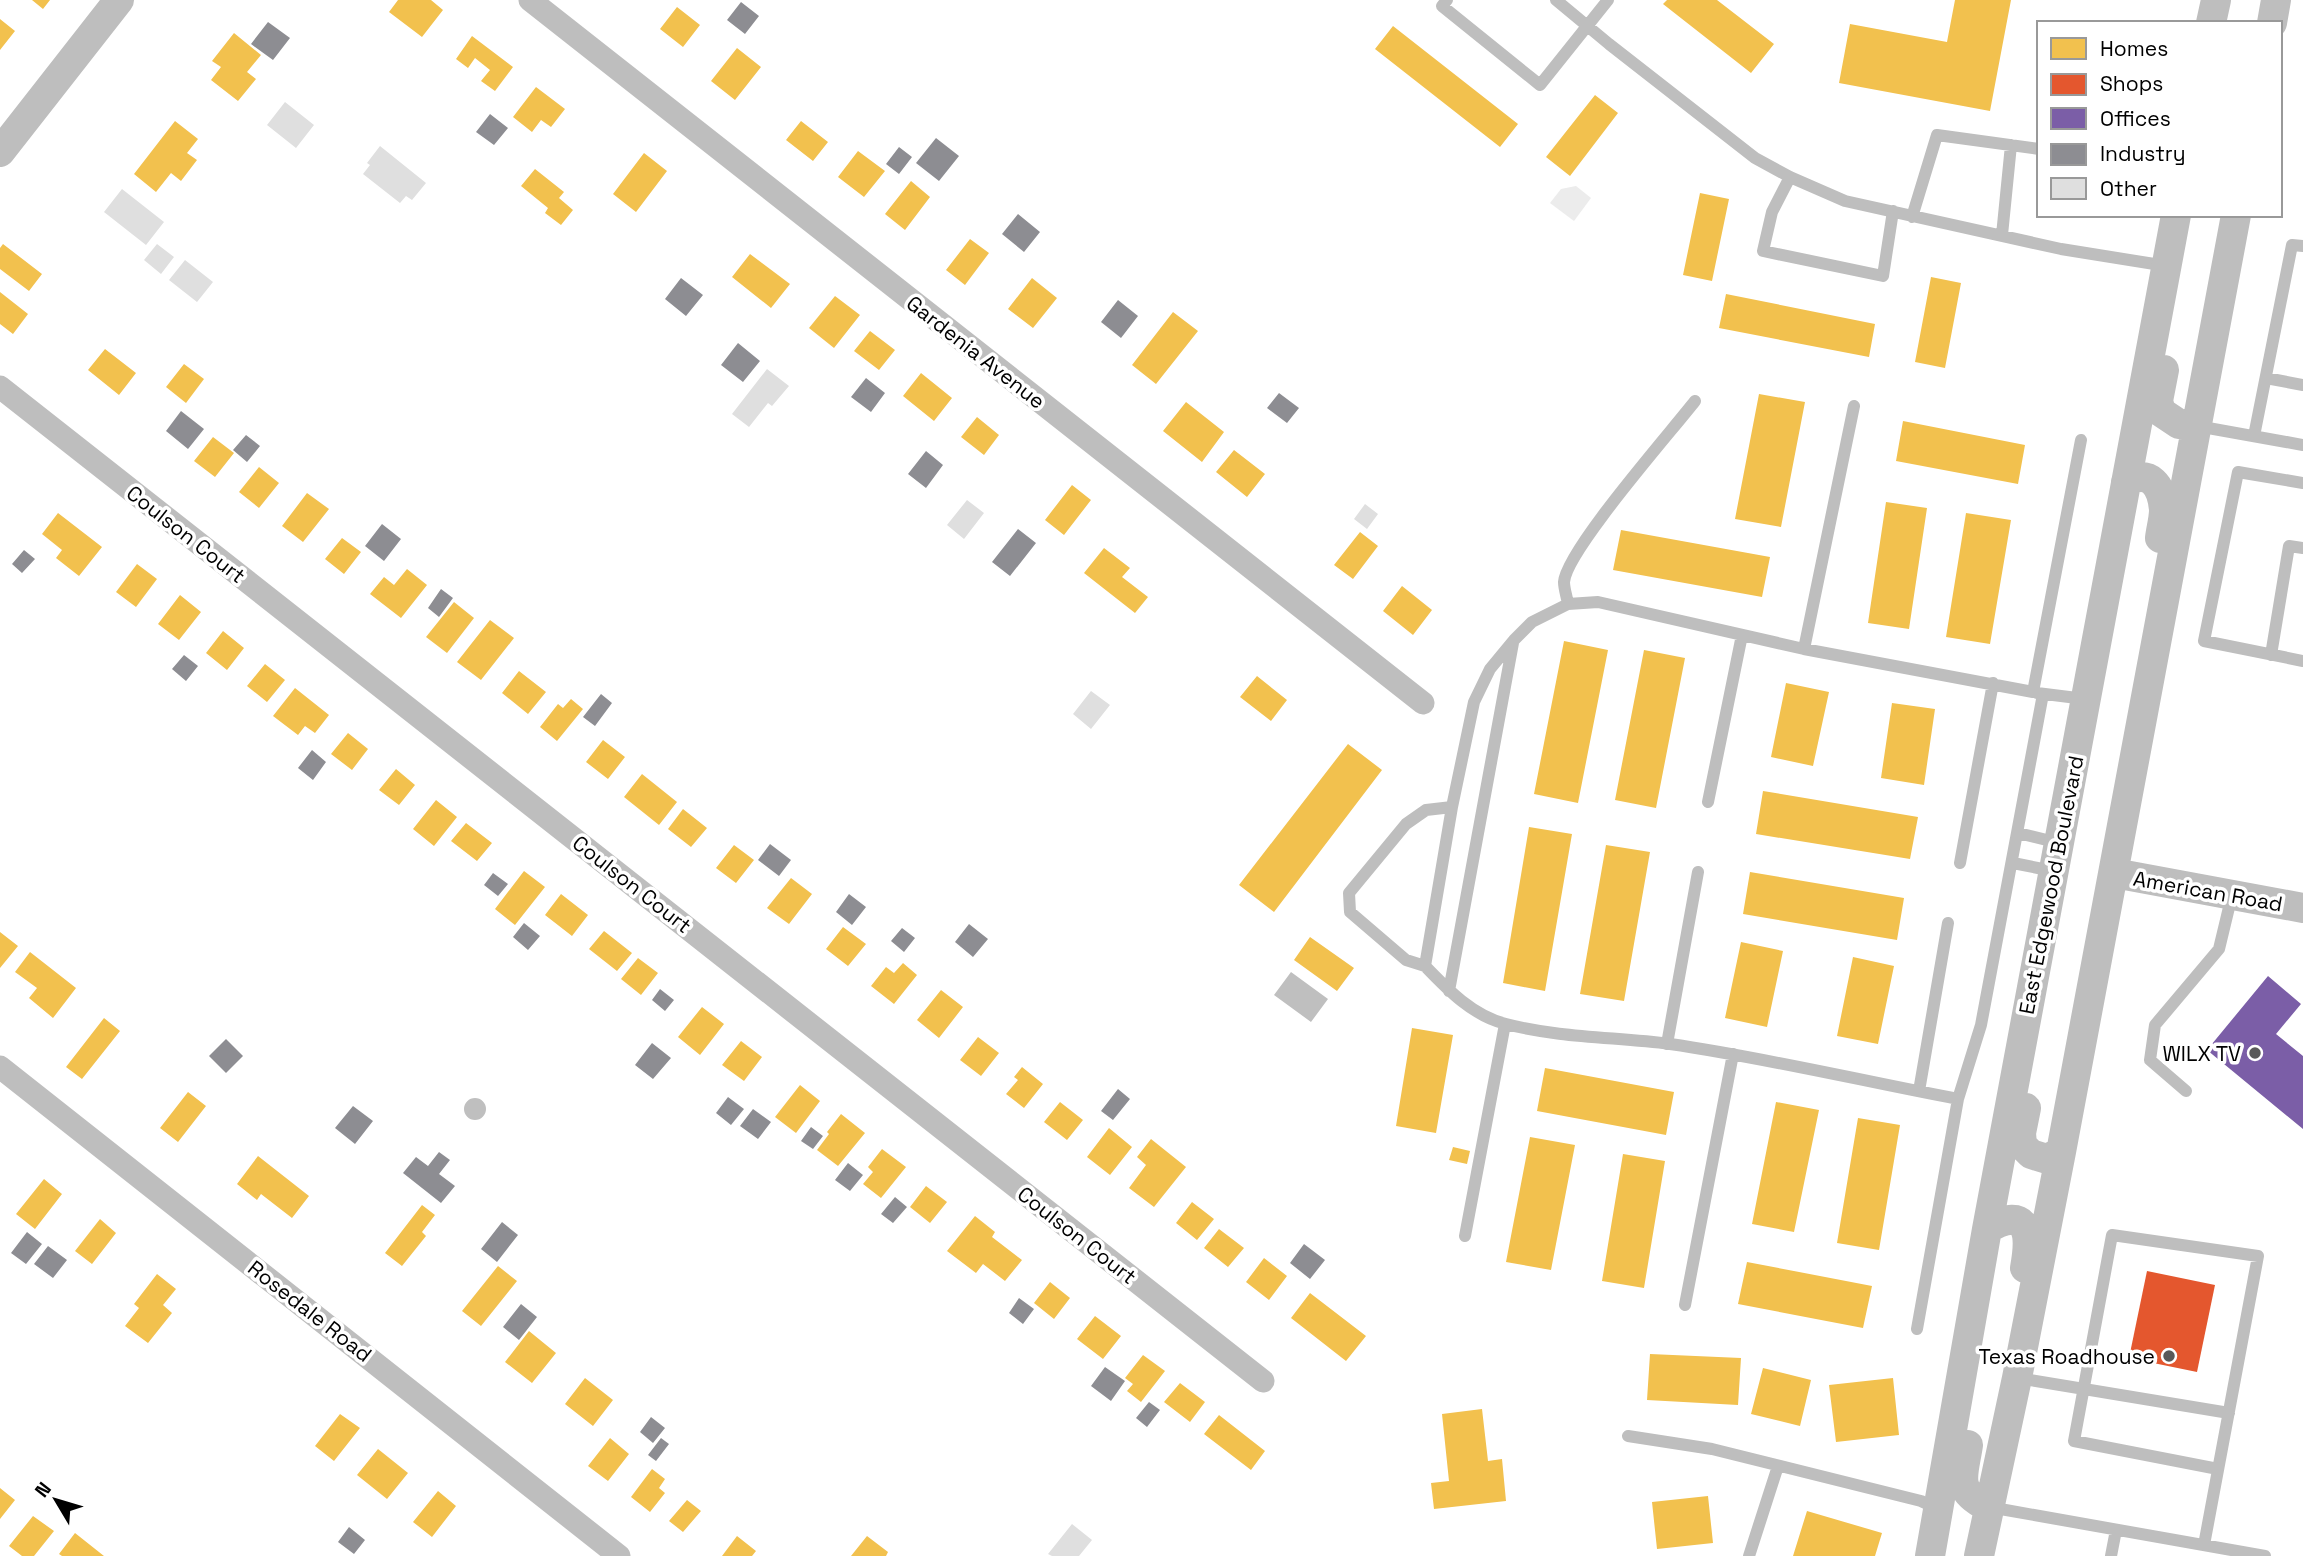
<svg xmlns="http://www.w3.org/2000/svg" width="2303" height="1556" viewBox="0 0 2303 1556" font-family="'Space Grotesk',sans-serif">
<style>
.green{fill:#ececec}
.water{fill:#bfbfbf}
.homes{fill:#f2c14e}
.shops{fill:#e4572e}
.offices{fill:#7b5ea7}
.industry{fill:#8d8d92}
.building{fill:#dfdfdf}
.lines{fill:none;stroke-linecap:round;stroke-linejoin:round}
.service{stroke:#bebebe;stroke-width:12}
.minor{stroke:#bebebe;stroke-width:23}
.tertiary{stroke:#bebebe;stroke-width:30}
.poi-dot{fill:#595959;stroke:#fff;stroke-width:2.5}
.labels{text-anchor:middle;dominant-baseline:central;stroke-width:7;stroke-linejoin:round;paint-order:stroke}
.street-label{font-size:21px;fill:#000;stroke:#fff}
.poi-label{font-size:21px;fill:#000;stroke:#fff;text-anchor:end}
</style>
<rect width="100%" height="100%" fill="#fff"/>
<path class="green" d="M 1576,186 L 1591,198 L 1574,221 L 1550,203 L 1561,189 Z"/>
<path class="water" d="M 1291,972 L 1328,999 L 1311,1022 L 1274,995 Z
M464 1109a11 11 0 1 1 22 0a11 11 0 1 1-22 0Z"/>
<path class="homes" d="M 32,0 L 50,0 L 43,9 Z
M 398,0 L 431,0 L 443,10 L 422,37 L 389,12 Z
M 1667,0 L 1717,0 L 1774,44 L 1751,73 L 1663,4 Z
M 1955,0 L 2011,0 L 1990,111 L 1839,83 L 1850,24 L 1947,42 Z
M 677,7 L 700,25 L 683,47 L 660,29 Z
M 0,19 L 15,31 L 0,50 Z
M 1393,26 L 1518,124 L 1500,147 L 1375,49 Z
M 234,33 L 261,55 L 247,72 L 256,79 L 238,101 L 211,80 L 221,67 L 212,61 Z
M 472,36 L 513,67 L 495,91 L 481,81 L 490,70 L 475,58 L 468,68 L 456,59 Z
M 737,48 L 761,67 L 735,100 L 711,81 Z
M 536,87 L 565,109 L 551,127 L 541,120 L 532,132 L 513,117 Z
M 1595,95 L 1618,113 L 1570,176 L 1546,157 Z
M 175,121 L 198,139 L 187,153 L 197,160 L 181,181 L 171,173 L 156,192 L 134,174 Z
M 801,121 L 828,142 L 813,161 L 786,140 Z
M 858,151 L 885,171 L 864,197 L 838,177 Z
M 644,153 L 667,171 L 636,212 L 613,194 Z
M 535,169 L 564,192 L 559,198 L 573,210 L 561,225 L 545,213 L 548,208 L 521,186 Z
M 911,181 L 930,197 L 905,230 L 885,214 Z
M 1700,193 L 1729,199 L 1712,281 L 1683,275 Z
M 970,239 L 989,253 L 965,285 L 946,270 Z
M 3,244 L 42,274 L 29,291 L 0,269 L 0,248 Z
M 750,254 L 790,284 L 771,308 L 732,277 Z
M 1931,277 L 1961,283 L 1945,368 L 1915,362 Z
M 1032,278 L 1057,298 L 1033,328 L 1008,309 Z
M 0,292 L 28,314 L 13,334 L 0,324 Z
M 1726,294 L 1875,324 L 1869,357 L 1719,328 Z
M 835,296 L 860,315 L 834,348 L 809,328 Z
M 1173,312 L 1198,331 L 1156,384 L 1132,365 Z
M 870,331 L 895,350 L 879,370 L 854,351 Z
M 105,349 L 136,373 L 119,395 L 88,370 Z
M 184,364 L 204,379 L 186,403 L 166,387 Z
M 921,373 L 952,398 L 934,421 L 903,396 Z
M 1759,394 L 1805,402 L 1781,527 L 1735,519 Z
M 1186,402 L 1224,432 L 1202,462 L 1163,431 Z
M 977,417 L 999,435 L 984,455 L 961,437 Z
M 1903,421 L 2025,445 L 2018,484 L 1896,461 Z
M 213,437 L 234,453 L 215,477 L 194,461 Z
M 1234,450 L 1265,474 L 1247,497 L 1216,472 Z
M 259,467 L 279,483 L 259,508 L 239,492 Z
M 1072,485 L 1091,500 L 1064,535 L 1045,520 Z
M 307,493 L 329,509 L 303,542 L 282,526 Z
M 1886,502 L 1927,508 L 1909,629 L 1868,623 Z
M 58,513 L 102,547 L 79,576 L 56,558 L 62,550 L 42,534 Z
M 1966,513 L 2011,520 L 1990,644 L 1946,637 Z
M 1621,530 L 1770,557 L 1762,597 L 1613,570 Z
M 1360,532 L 1378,546 L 1353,579 L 1334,565 Z
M 342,538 L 361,552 L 344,574 L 325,559 Z
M 1104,548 L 1130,568 L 1122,577 L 1148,597 L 1135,613 L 1084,573 Z
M 137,564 L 157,579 L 136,607 L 116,592 Z
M 407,569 L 427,585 L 401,618 L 370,594 L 384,577 L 394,585 Z
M 1402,586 L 1432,610 L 1413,635 L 1383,611 Z
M 180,595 L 201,612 L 179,640 L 158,624 Z
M 454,602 L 474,618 L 447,653 L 426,637 Z
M 490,620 L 514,638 L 481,680 L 457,662 Z
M 223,631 L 244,648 L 227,670 L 206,653 Z
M 1564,641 L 1608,650 L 1578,803 L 1534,794 Z
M 1644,650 L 1685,658 L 1656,808 L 1615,800 Z
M 265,664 L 285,680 L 267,702 L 247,686 Z
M 519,671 L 546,692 L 528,714 L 502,693 Z
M 1257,676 L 1287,700 L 1271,721 L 1240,697 Z
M 1786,683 L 1829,692 L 1813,766 L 1771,757 Z
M 295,688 L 329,715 L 315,733 L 305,726 L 298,735 L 273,716 Z
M 571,699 L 583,709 L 557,741 L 540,727 L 558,704 L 563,708 Z
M 1892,703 L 1935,709 L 1924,785 L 1881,778 Z
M 348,733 L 368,749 L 352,770 L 331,754 Z
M 603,740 L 625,757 L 608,779 L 586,762 Z
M 1348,744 L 1382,770 L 1274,912 L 1239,885 Z
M 396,769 L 415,785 L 399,805 L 379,790 Z
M 642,774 L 677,802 L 659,825 L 624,797 Z
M 1763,791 L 1918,817 L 1910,859 L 1756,834 Z
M 436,800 L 457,817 L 434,846 L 413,829 Z
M 683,809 L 707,828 L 691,847 L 668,829 Z
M 466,823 L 492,843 L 477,861 L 451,841 Z
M 1529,827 L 1572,834 L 1545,991 L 1503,983 Z
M 734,845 L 754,860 L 736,883 L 716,868 Z
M 1606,845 L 1650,852 L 1624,1001 L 1580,994 Z
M 524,871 L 545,887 L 515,925 L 495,909 Z
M 1750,872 L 1904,898 L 1897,940 L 1743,914 Z
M 791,878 L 812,894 L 789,924 L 767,908 Z
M 561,894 L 588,915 L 572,936 L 545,915 Z
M 843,927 L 866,944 L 848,966 L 826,949 Z
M 604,931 L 632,953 L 617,971 L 589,949 Z
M 0,932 L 18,946 L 0,968 Z
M 1310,937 L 1354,968 L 1337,991 L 1294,960 Z
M 1741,942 L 1783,951 L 1767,1027 L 1725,1018 Z
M 30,952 L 76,988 L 53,1018 L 29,998 L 37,988 L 15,972 Z
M 1853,957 L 1894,966 L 1878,1044 L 1837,1036 Z
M 638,958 L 658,973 L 641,995 L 621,979 Z
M 903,963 L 917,975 L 894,1004 L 871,986 L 886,967 L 894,973 Z
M 941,990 L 963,1007 L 939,1038 L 917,1020 Z
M 702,1007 L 724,1024 L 700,1055 L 678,1037 Z
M 104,1018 L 120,1031 L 82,1079 L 66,1067 Z
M 1412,1028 L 1453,1035 L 1436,1133 L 1396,1126 Z
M 978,1037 L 999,1053 L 981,1076 L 960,1060 Z
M 741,1041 L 762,1057 L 744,1081 L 722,1065 Z
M 1022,1067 L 1043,1084 L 1024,1108 L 1006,1094 L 1018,1080 L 1014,1077 Z
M 1545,1068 L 1674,1092 L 1666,1135 L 1537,1111 Z
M 800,1085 L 820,1101 L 796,1133 L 775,1117 Z
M 188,1092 L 206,1106 L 178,1142 L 160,1128 Z
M 1060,1102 L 1083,1120 L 1067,1140 L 1044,1122 Z
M 1776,1102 L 1819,1110 L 1794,1232 L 1752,1224 Z
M 841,1114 L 865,1133 L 838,1166 L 817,1150 L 829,1134 L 827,1132 Z
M 1858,1118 L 1900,1125 L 1879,1250 L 1837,1243 Z
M 1109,1128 L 1132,1147 L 1110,1175 L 1087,1157 Z
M 1530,1137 L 1575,1145 L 1551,1270 L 1506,1262 Z
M 1151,1139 L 1186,1167 L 1154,1207 L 1129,1188 L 1146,1165 L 1137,1157 Z
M 1453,1147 L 1470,1151 L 1467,1164 L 1449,1160 Z
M 882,1149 L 906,1167 L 881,1198 L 863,1184 L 873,1172 L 868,1167 Z
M 1623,1154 L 1665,1161 L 1644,1288 L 1602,1281 Z
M 258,1156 L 309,1196 L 292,1218 L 261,1194 L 257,1200 L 237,1184 Z
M 44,1179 L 62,1194 L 35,1229 L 16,1214 Z
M 926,1186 L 947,1202 L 930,1223 L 910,1207 Z
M 1192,1202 L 1214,1219 L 1197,1240 L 1176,1223 Z
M 422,1205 L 435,1215 L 422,1232 L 426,1236 L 402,1266 L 385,1253 Z
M 975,1216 L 995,1232 L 992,1237 L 1022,1260 L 1005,1281 L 983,1264 L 976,1273 L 947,1251 Z
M 100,1219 L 116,1233 L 92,1264 L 75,1251 Z
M 1219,1229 L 1244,1248 L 1228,1267 L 1204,1248 Z
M 1264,1258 L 1287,1276 L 1269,1300 L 1246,1282 Z
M 1747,1262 L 1872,1286 L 1863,1328 L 1738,1304 Z
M 498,1266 L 517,1281 L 481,1326 L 462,1311 Z
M 157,1274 L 176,1289 L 163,1305 L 172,1313 L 148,1343 L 125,1326 L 139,1308 L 134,1304 Z
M 1050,1282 L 1070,1298 L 1054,1319 L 1034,1303 Z
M 1310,1293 L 1366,1336 L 1346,1361 L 1291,1318 Z
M 1095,1316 L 1121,1336 L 1103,1359 L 1077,1339 Z
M 529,1331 L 556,1353 L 532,1383 L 505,1362 Z
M 1650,1354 L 1741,1358 L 1738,1405 L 1647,1400 Z
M 1143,1355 L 1165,1371 L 1141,1402 L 1127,1391 L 1133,1384 L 1125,1378 Z
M 1763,1368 L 1811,1380 L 1800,1426 L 1751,1414 Z
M 585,1378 L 613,1400 L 593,1426 L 565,1404 Z
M 1893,1378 L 1899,1435 L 1836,1442 L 1829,1385 Z
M 1180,1383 L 1205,1402 L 1190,1422 L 1164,1402 Z
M 1482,1409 L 1488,1461 L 1502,1459 L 1506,1501 L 1434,1509 L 1431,1483 L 1449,1481 L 1442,1414 Z
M 340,1414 L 360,1428 L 334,1461 L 315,1446 Z
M 1219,1415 L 1265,1451 L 1251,1470 L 1204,1434 Z
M 610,1438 L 629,1454 L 608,1481 L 588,1466 Z
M 378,1449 L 408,1473 L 387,1499 L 357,1475 Z
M 652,1469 L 665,1479 L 659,1488 L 665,1493 L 650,1512 L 631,1497 Z
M 0,1488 L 15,1500 L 0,1519 Z
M 438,1491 L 456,1506 L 432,1537 L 413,1522 Z
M 1708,1496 L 1713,1543 L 1657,1549 L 1652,1502 Z
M 687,1500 L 701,1511 L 683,1532 L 669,1521 Z
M 1807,1511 L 1882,1533 L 1875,1556 L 1793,1556 Z
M 33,1516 L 54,1531 L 34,1556 L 22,1556 L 9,1546 Z
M 75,1533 L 104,1556 L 62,1556 L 59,1554 Z
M 737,1536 L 756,1551 L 752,1556 L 722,1556 Z
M 867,1536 L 888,1552 L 886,1556 L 851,1556 Z"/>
<path class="shops" d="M 2147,1271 L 2215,1285 L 2197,1372 L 2129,1358 Z"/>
<path class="offices" d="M 2268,976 L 2301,1004 L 2276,1034 L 2303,1056 L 2303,1129 L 2207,1050 Z"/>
<path class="industry" d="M 741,2 L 759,16 L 745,34 L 727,20 Z
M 268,22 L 290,38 L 273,60 L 251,44 Z
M 490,114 L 508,128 L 494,145 L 476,132 Z
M 936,138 L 959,156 L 939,181 L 916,163 Z
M 899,147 L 912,157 L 899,174 L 886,164 Z
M 1018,214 L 1040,232 L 1024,252 L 1002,234 Z
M 681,278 L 703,295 L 686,316 L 665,299 Z
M 1118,300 L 1138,316 L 1121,338 L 1101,322 Z
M 738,343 L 760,361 L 743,382 L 721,365 Z
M 866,378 L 885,393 L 871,412 L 851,397 Z
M 1279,393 L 1299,408 L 1287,423 L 1267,408 Z
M 181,411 L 204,429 L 188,449 L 166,431 Z
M 246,435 L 260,446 L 247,462 L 233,450 Z
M 926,451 L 943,465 L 926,488 L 908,474 Z
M 382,524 L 401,539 L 384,561 L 365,546 Z
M 1018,529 L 1036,543 L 1010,576 L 992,562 Z
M 24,550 L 35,559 L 22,573 L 12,564 Z
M 441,589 L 453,598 L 439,617 L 428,608 Z
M 184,655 L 198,666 L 186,681 L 172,669 Z
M 601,694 L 612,703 L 595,726 L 583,717 Z
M 312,750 L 326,762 L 313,780 L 298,768 Z
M 770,844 L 791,860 L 779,876 L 758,860 Z
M 493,873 L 508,884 L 498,896 L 484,885 Z
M 849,894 L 866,907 L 852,925 L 836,912 Z
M 524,923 L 540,936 L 528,950 L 513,937 Z
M 969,924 L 988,939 L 973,957 L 955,942 Z
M 902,928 L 915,938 L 904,952 L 891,941 Z
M 660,989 L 674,1000 L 665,1011 L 652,1000 Z
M 226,1039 L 243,1056 L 226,1073 L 209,1056 Z
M 652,1043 L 671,1058 L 653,1079 L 635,1065 Z
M 1118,1089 L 1130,1099 L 1113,1120 L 1101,1111 Z
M 728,1097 L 744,1109 L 731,1125 L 716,1113 Z
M 353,1106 L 373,1121 L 355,1144 L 335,1128 Z
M 753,1109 L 771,1122 L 758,1139 L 740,1126 Z
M 811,1127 L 823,1136 L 813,1149 L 801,1141 Z
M 439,1152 L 450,1160 L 439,1174 L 455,1186 L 441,1203 L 403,1173 L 416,1157 L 428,1166 Z
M 848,1163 L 863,1175 L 850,1191 L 835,1180 Z
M 895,1197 L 907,1207 L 893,1223 L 881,1214 Z
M 502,1222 L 518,1235 L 497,1262 L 481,1249 Z
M 27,1232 L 42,1244 L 26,1264 L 11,1253 Z
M 1304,1244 L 1325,1260 L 1310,1279 L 1290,1263 Z
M 48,1246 L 67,1260 L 53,1278 L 34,1264 Z
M 1019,1298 L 1034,1309 L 1023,1324 L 1009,1313 Z
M 521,1304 L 537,1317 L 519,1340 L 503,1327 Z
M 1105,1367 L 1125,1381 L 1111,1401 L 1091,1386 Z
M 1149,1402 L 1160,1410 L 1147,1427 L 1136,1418 Z
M 651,1417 L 665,1428 L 653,1443 L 640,1432 Z
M 661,1438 L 669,1444 L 656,1461 L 648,1455 Z
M 349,1527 L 365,1540 L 354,1554 L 338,1542 Z"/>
<path class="building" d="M 285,102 L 314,125 L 296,148 L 267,125 Z
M 380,146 L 426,183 L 412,200 L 406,196 L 400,203 L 363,174 L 370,165 L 367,163 Z
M 122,189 L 164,222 L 146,245 L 104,212 Z
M 157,244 L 174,257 L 161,274 L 144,260 Z
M 185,260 L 213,282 L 197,302 L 169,280 Z
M 767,369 L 789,386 L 772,406 L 768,403 L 749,427 L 732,414 Z
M 967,500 L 984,513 L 964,539 L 947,525 Z
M 1365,504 L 1378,514 L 1367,529 L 1354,519 Z
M 1091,691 L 1110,705 L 1091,729 L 1073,714 Z
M 1072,1524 L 1092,1540 L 1079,1556 L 1052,1556 L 1048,1554 Z"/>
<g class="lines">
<path class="service" d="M 1447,0 L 1442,6 L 1540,85 L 1608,0
M 1556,0 L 1609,44 L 1755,158 L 1790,177 L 1845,201 L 2061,249 L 2167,266
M 1790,177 L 1772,212 L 1763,251 L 1883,276 L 1893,211
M 1912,217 L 1937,135 L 2039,149
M 2002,235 L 2011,145
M 2266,378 L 2303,385
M 2197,426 L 2303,445
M 2254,436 L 2292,245 L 2303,246
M 2303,483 L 2238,472 L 2204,641 L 2303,661
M 1568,604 C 1567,597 1564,589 1564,582 C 1566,551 1671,432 1695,401
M 1804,649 L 1854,406
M 2271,655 L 2289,546 L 2303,548
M 2037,693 L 2085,699
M 2043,694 L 1981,1025 L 1958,1099 C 1862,1081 1767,1058 1670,1044 C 1616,1037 1560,1038 1506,1024 C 1473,1016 1448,990 1425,966 L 1452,807 L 1474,702 L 1490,669 L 1514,640 L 1532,622 L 1568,604 L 1598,602 L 1804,649 L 2033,692 L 2081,440
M 1708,802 L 1742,635
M 2018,833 L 2059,843
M 1960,863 L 1993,683
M 2013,863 L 2053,871
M 1425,966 L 1406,960 L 1350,912 L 1349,893 L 1406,824 L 1426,810 L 1452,807
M 1449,991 L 1513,643
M 1667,1044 L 1698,872
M 1919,1091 L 1948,923
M 2186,1091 L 2150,1060 L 2155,1025 L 2219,949 L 2232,895
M 1465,1236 L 1505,1024
M 1685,1305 L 1733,1054
M 1917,1329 L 1958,1099
M 2018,1378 L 2229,1413
M 1628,1436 L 1712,1449 L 1921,1501 L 1938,1509
M 1989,1507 L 2265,1556
M 2204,1545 L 2258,1256 L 2112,1235 L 2074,1441 L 2218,1469
M 1749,1556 L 1778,1466
M 2111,1556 L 2116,1530"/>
<path class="minor" d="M 530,0 L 1423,703
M 0,387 L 1263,1381
M 0,1067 L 619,1556"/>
<path class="tertiary" d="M 2211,23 L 2216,0
M 2272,23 L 2276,0
M 0,152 L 119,0
M 2164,370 L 2158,401 L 2161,412 L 2179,424 L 2197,425
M 2126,482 C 2150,468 2162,486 2164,510 C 2164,519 2161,529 2160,538
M 2114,873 L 2303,908
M 2026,1108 L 2021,1133 L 2022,1145 L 2031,1154 L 2047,1159 L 2061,1152
M 1987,1229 C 2029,1204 2031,1234 2025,1268
M 1968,1445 C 1963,1478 1954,1490 1988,1507
M 1930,1556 L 1987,1229 L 2176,215
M 1979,1556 L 2017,1378 L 2061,1152 L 2236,215"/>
</g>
<g class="poi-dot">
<circle cx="2255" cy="1053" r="7"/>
<circle cx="2169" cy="1356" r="7"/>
</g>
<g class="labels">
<g class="street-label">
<text transform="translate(976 352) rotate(38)">Gardenia Avenue</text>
<text transform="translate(186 534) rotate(38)">Coulson Court</text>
<text transform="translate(632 884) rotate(38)">Coulson Court</text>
<text transform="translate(2051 885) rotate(-79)">East Edgewood Boulevard</text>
<text transform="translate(2208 891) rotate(10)">American Road</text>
<text transform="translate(1077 1235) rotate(38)">Coulson Court</text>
<text transform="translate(310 1311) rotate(38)">Rosedale Road</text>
</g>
<g class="poi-label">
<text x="2241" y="1053">WILX TV</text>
<text x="2155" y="1356">Texas Roadhouse</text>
</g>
</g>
<rect x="2037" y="21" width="245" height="196" fill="#ffffff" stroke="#999999" stroke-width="2"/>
<rect x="2051" y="38" width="35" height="21" fill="#f2c14e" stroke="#999999" stroke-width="2"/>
<text x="2100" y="56" font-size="21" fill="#000000">Homes</text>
<rect x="2051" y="74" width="35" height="21" fill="#e4572e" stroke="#999999" stroke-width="2"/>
<text x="2100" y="91" font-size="21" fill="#000000">Shops</text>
<rect x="2051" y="108" width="35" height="21" fill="#7b5ea7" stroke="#999999" stroke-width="2"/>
<text x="2100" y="126" font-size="21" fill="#000000">Offices</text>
<rect x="2051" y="144" width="35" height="21" fill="#8d8d92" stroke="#999999" stroke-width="2"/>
<text x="2100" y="161" font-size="21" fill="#000000">Industry</text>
<rect x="2051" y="178" width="35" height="21" fill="#dfdfdf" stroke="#999999" stroke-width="2"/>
<text x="2100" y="196" font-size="21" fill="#000000">Other</text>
<g transform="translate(56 1500) rotate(308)" stroke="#ffffff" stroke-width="5" paint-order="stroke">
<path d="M0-5L12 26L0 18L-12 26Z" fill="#000000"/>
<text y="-10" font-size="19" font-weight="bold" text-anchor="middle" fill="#000000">N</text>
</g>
</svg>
